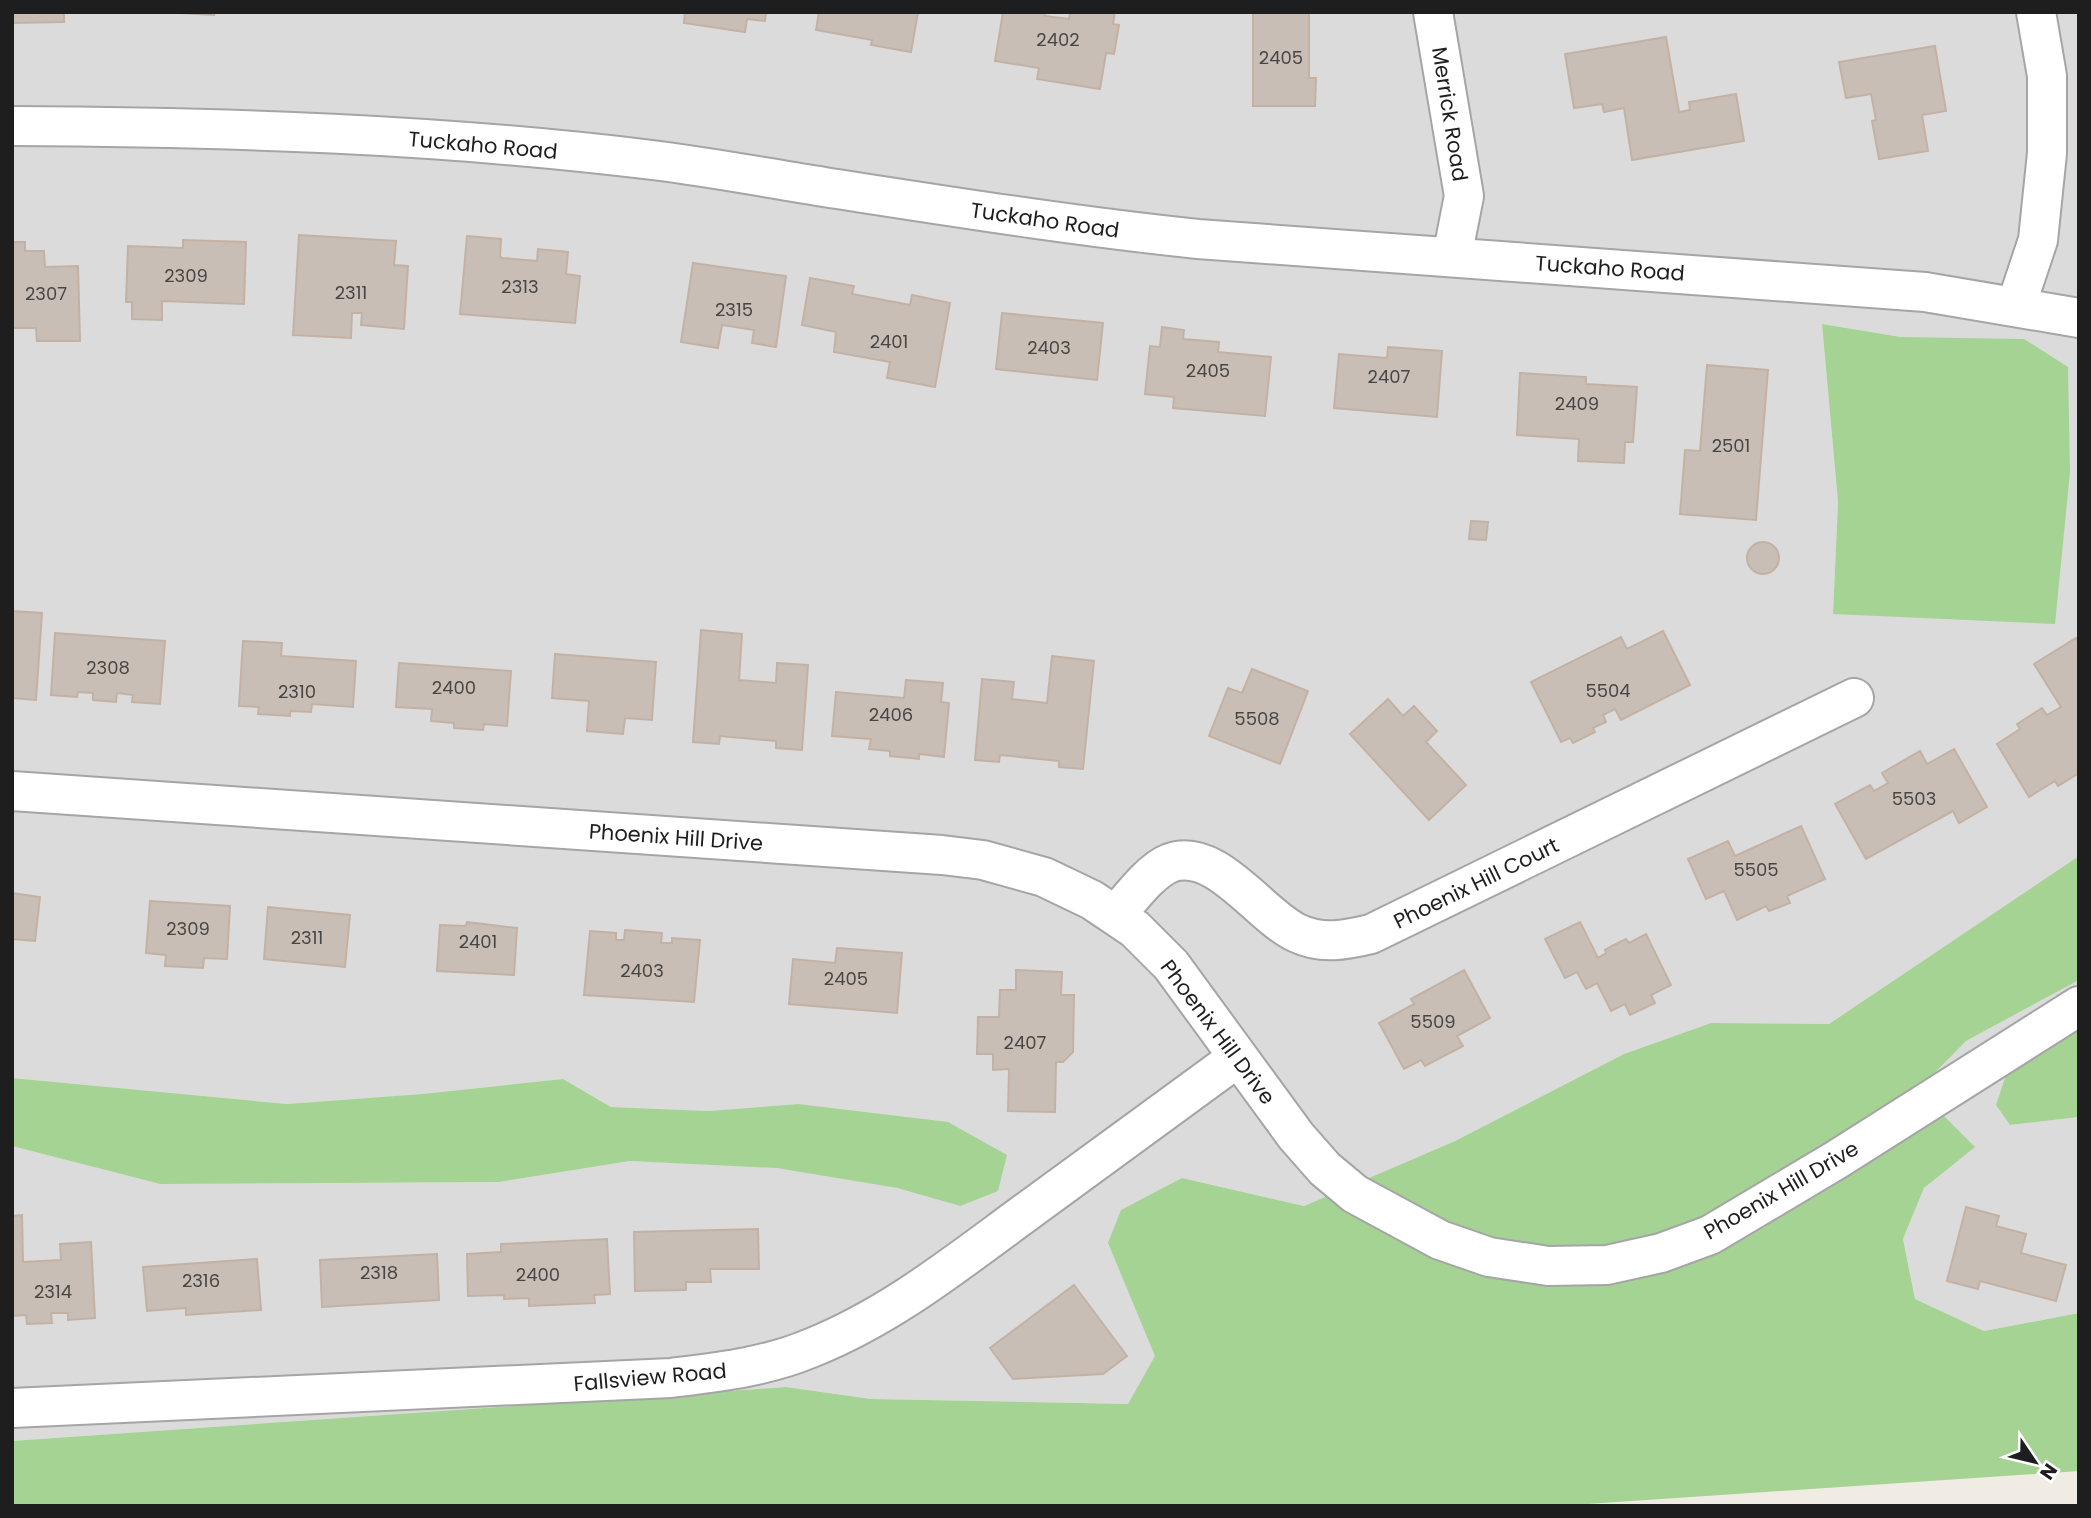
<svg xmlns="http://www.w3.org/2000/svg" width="2091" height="1518" viewBox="0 0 2091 1518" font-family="Poppins,sans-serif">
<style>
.residential{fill:#dcdbdb;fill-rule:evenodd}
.forest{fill:#a4d394}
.building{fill:#c8beb6;stroke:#c3b2a4;stroke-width:2}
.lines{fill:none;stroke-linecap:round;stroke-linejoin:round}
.street-casing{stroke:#a5a5a5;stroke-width:42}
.street{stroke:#fff;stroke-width:38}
.labels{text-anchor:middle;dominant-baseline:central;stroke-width:5;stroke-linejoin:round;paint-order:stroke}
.number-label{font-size:18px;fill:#484644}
.street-label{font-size:21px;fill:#1e1e1e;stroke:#fff}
</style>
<rect width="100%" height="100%" fill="#f0ece3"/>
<path class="residential" d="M 12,12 L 2079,12 L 2079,856 L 1829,1024 L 1711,1023 L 1624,1054 L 1455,1141 L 1304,1206 L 1182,1178 L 1108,1243 L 1156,1356 L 1128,1404 L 871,1399 L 786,1387 L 12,1441 L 12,1146 L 160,1184 L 499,1182 L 630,1161 L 777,1167 L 897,1188 L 960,1206 L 798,1104 L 708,1111 L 611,1107 L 563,1079 L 422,1094 L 287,1104 L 12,1078 ZM 1822,324 L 1901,337 L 1833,614 L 1838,502 Z
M 2079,980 L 2079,1027 L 2010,1125 L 2079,1117 L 2079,1313 L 1984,1331 L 1915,1299 L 1903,1239 L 1924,1188 L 1974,1147 L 1918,1090 L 1966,1041 Z"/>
<path class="forest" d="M 1822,324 L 1901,337 L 2024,339 L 2068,367 L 2070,472 L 2055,624 L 1833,614 L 1838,502 Z
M 2079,856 L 2079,980 L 1966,1041 L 1918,1090 L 1975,1147 L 1924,1188 L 1903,1239 L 1915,1299 L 1984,1331 L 2079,1313 L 2079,1471 L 1558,1506 L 12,1506 L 12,1441 L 786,1387 L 871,1399 L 1128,1404 L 1155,1356 L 1108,1243 L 1121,1210 L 1182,1178 L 1304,1206 L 1455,1141 L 1624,1054 L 1711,1023 L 1829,1024 Z
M 2079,1027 L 2079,1117 L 2010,1125 L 1996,1105 L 2008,1069 Z
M 12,1078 L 287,1104 L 422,1094 L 563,1079 L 611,1107 L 708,1111 L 798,1104 L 948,1122 L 1007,1155 L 998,1191 L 960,1206 L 897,1188 L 777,1168 L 630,1161 L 499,1182 L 160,1184 L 12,1146 Z"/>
<path class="building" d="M 12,12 L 64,12 L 64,22 L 12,23 Z
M 161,12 L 214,12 L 214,15 Z
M 685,12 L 766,12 L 765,21 L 747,19 L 745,32 L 684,23 Z
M 819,12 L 918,12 L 911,52 L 871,45 L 872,40 L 816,30 Z
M 1003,12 L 1046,12 L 1045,16 L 1069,19 L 1070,12 L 1115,12 L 1113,24 L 1119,25 L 1114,54 L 1106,53 L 1100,89 L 1037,79 L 1039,68 L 995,61 Z
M 1253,12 L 1309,12 L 1309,78 L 1316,78 L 1315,106 L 1253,106 Z
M 1666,37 L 1679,112 L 1690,110 L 1689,102 L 1736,94 L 1744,141 L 1632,160 L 1624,108 L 1604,112 L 1602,104 L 1574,108 L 1565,54 Z
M 1935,46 L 1946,111 L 1922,115 L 1928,151 L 1879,159 L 1872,121 L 1876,120 L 1871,94 L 1846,98 L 1839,62 Z
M 299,235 L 396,241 L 394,265 L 408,266 L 404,329 L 361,325 L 362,313 L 352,313 L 351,338 L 293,335 Z
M 467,236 L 501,239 L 500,257 L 503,258 L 537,261 L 538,249 L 568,252 L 566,274 L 580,276 L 575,323 L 460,314 Z
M 183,240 L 246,242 L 244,304 L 162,301 L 162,320 L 132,319 L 132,302 L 126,302 L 128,246 L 183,248 Z
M 12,242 L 25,242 L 25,251 L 44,251 L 45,267 L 78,266 L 80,341 L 37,341 L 36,328 L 13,328 Z
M 693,263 L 786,276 L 776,347 L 752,343 L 754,330 L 722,325 L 718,348 L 681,342 Z
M 810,278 L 854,286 L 852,294 L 905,304 L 910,305 L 912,295 L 950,303 L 935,387 L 887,378 L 890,362 L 834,352 L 836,332 L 802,325 Z
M 1002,313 L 1103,323 L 1097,380 L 996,369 Z
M 1162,327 L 1184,330 L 1183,339 L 1219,342 L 1218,352 L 1271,357 L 1265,416 L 1173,408 L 1174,397 L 1145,394 L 1150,346 L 1160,347 Z
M 1388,347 L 1442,351 L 1437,417 L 1334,408 L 1339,354 L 1387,358 Z
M 1707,365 L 1768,370 L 1756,520 L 1680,514 L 1685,450 L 1700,451 Z
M 1520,373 L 1584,377 L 1586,377 L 1586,384 L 1637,387 L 1633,442 L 1625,442 L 1624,463 L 1578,461 L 1579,439 L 1517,435 Z
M 1471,521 L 1488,522 L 1486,540 L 1469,539 Z
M1747 558a16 16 0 1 1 32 0a16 16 0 1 1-32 0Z
M 12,611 L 42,613 L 36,700 L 12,698 Z
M 701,630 L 742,634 L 739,680 L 776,683 L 777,663 L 808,665 L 802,750 L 776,748 L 776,741 L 720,736 L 719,744 L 693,742 Z
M 1663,631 L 1690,685 L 1621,720 L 1615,709 L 1603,715 L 1606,722 L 1593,728 L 1595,732 L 1573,743 L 1570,738 L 1561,742 L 1531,682 L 1621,637 L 1627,649 Z
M 55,633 L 165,641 L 160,704 L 132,702 L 133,695 L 117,693 L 116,702 L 93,700 L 93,693 L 78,692 L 77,697 L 51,695 Z
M 2076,638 L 2079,643 L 2079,773 L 2058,786 L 2055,781 L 2029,797 L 1997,744 L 2020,729 L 2017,724 L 2042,708 L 2047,715 L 2061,707 L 2034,664 Z
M 243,641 L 282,643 L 281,656 L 356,661 L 353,707 L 312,704 L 311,712 L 290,711 L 290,716 L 258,714 L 259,707 L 239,706 Z
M 555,654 L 656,662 L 652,720 L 625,718 L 623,734 L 587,731 L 589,701 L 552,698 Z
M 1052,656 L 1094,661 L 1083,769 L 1059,767 L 1059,761 L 1000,755 L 999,762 L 975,760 L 982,679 L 1014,682 L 1012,699 L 1047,703 Z
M 399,663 L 511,671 L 507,726 L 484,724 L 483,730 L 454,728 L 454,723 L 431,721 L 432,709 L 396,707 Z
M 1252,669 L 1308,691 L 1280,764 L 1209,736 L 1228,688 L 1242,693 Z
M 906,680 L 943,683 L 941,702 L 949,703 L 944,757 L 919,754 L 919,759 L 890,756 L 890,751 L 869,749 L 871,739 L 832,736 L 836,692 L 904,698 Z
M 1388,699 L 1403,716 L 1414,706 L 1436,730 L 1437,731 L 1426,742 L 1466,785 L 1429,820 L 1350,734 Z
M 1954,749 L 1987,807 L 1959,823 L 1953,811 L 1866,859 L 1835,804 L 1870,785 L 1874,791 L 1888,783 L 1882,773 L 1920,751 L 1927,764 Z
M 1801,826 L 1825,879 L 1787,896 L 1790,903 L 1769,911 L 1766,906 L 1737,920 L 1724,891 L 1706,899 L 1688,859 L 1728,841 L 1735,856 Z
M 12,893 L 40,897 L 35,941 L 12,939 Z
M 150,901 L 230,906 L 227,959 L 204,958 L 203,968 L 165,966 L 166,955 L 146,953 Z
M 268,907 L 350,915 L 345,967 L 264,959 Z
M 467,922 L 517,928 L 514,975 L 437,971 L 440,925 L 466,926 Z
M 1580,922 L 1598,958 L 1606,953 L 1605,950 L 1612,946 L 1626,939 L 1629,943 L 1646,934 L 1671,985 L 1651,995 L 1655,1003 L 1630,1015 L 1625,1004 L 1611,1011 L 1597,983 L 1586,989 L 1577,972 L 1565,978 L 1545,939 Z
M 625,930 L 662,933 L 661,943 L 672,943 L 672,938 L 700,940 L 694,1002 L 584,995 L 590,931 L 616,933 L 616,940 L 624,940 Z
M 837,948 L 902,953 L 897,1013 L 789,1004 L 793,959 L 835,963 Z
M 1016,970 L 1062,972 L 1061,995 L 1074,995 L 1073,1052 L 1063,1062 L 1056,1062 L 1055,1112 L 1008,1111 L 1009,1069 L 993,1070 L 993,1054 L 977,1054 L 978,1017 L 999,1017 L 1000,990 L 1016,990 Z
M 1464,970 L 1490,1018 L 1457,1036 L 1463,1046 L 1425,1066 L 1421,1060 L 1404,1069 L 1379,1023 L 1414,1004 L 1411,999 Z
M 1966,1207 L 1999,1216 L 1996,1226 L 2026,1234 L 2021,1253 L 2066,1265 L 2056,1301 L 1980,1281 L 1978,1289 L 1947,1281 Z
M 22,1215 L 23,1262 L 61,1260 L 60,1244 L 91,1242 L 95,1318 L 68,1320 L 68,1313 L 51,1313 L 52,1323 L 27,1324 L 26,1315 L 12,1316 L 12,1216 Z
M 758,1229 L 759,1269 L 710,1269 L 711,1282 L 686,1282 L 686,1290 L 635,1291 L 634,1232 Z
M 607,1239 L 610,1294 L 594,1295 L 595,1303 L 529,1306 L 529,1298 L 504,1299 L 504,1295 L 468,1296 L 467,1254 L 501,1252 L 501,1244 Z
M 437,1254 L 439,1300 L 322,1307 L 320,1260 Z
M 257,1259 L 261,1310 L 186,1315 L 186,1308 L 147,1311 L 143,1267 Z
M 1074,1285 L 1127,1356 L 1103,1374 L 1013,1379 L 990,1348 Z"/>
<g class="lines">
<defs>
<path id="street" d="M 1433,12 L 1464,196 L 1452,257
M 12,126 C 226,127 440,134 652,160 C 710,167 767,178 824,187 C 948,206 1073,226 1198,239 L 1925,292 L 2079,318
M 2016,306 L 2038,240 L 2047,153 L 2047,76 L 2036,12
M 12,791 L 942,855 L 983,860 L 1044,877 L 1092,900 L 1135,929 L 1171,965 L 1296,1136 L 1325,1169 L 1355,1194 L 1440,1240 L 1489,1257 L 1548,1266 L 1607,1265 L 1661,1253 L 1710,1235 L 1836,1160 L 2079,1006
M 1116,915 C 1130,899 1150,871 1170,863 C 1216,846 1260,916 1297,933 C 1322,945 1346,940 1371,934 L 1854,698
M 12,1408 L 671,1378 C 719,1372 766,1367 811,1348 C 886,1318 949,1269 1014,1221 C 1088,1167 1163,1112 1237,1058"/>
</defs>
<use href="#street" class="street-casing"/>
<use href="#street" class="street"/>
</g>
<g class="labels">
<g class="number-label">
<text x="1058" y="39">2402</text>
<text x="1281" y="57">2405</text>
<text x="186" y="275">2309</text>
<text x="520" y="286">2313</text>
<text x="351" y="292">2311</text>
<text x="46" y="293">2307</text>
<text x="734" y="309">2315</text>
<text x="889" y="341">2401</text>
<text x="1049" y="347">2403</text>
<text x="1208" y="370">2405</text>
<text x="1389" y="376">2407</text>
<text x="1577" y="403">2409</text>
<text x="1731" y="445">2501</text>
<text x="108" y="667">2308</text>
<text x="454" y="687">2400</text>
<text x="1608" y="690">5504</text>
<text x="297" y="691">2310</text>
<text x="891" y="714">2406</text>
<text x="1257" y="718">5508</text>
<text x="1914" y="798">5503</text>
<text x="1756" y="869">5505</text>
<text x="188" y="928">2309</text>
<text x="307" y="937">2311</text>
<text x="478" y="941">2401</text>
<text x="642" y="970">2403</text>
<text x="846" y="978">2405</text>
<text x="1433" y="1021">5509</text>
<text x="1025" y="1042">2407</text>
<text x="379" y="1272">2318</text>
<text x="538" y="1274">2400</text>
<text x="201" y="1280">2316</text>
<text x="53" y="1291">2314</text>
</g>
<g class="street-label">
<text transform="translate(1450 114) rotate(81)">Merrick Road</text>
<text transform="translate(483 145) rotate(5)">Tuckaho Road</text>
<text transform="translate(1045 220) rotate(8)">Tuckaho Road</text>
<text transform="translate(1610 268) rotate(4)">Tuckaho Road</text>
<text transform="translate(676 837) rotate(4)">Phoenix Hill Drive</text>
<text transform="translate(1476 883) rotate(-26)">Phoenix Hill Court</text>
<text transform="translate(1218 1032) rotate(53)">Phoenix Hill Drive</text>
<text transform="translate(1781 1190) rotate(-30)">Phoenix Hill Drive</text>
<text transform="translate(650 1377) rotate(-5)">Fallsview Road</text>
</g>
</g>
<rect width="2091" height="1518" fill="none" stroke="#1e1e1e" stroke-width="28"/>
<g transform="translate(2035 1462) rotate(125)" stroke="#ffffff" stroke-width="5" paint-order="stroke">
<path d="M0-5L12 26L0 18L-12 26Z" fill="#1e1e1e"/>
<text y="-10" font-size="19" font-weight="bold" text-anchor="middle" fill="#1e1e1e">N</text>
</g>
</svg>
